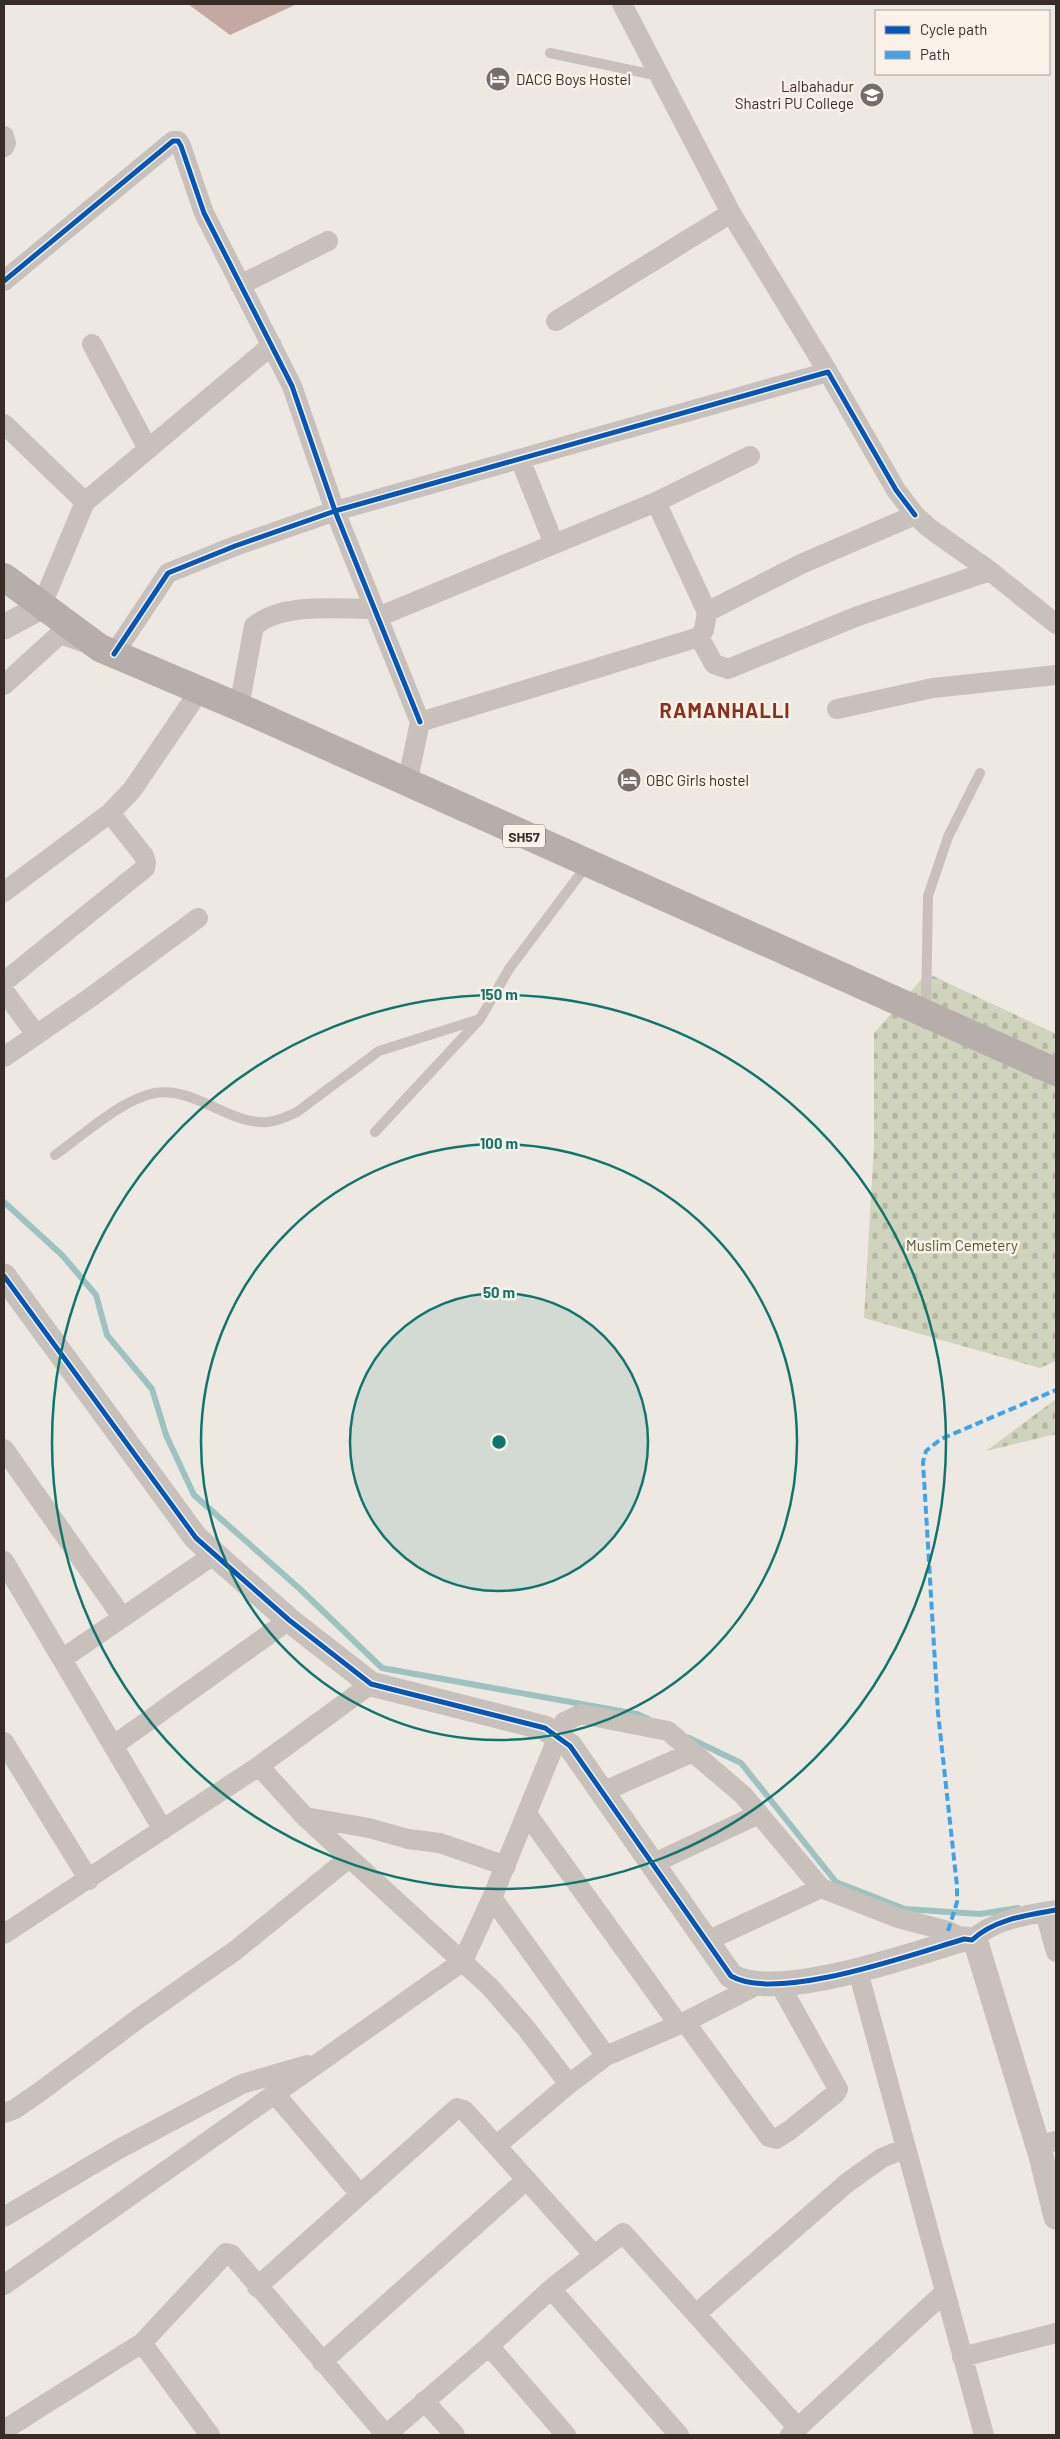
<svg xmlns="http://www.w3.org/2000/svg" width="1060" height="2439" viewBox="0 0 1060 2439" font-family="Barlow,sans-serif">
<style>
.cemetery{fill:url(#cemetery-stones)}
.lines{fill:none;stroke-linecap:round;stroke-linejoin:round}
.stream{stroke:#9ec2bf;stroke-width:6}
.building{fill:#c2aaa3}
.service{stroke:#c7c0bb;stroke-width:10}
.minor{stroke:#c7c0bb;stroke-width:20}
.tertiary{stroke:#c7c0bb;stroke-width:25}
.primary{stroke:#b6aeaa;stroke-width:28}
.quiet{stroke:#3fa3eb;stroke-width:4;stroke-dasharray:8 4;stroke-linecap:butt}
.cycleway-casing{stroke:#faf1e9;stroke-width:8}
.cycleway{stroke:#0057b8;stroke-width:5}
.ring{fill:none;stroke:#0f766e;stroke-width:2.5}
.labels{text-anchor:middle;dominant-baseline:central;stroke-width:5;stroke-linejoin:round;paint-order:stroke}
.shield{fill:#faf1e9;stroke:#726762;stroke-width:1}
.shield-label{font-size:14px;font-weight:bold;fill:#382c28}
.poi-label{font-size:15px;fill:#382c28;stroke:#faf1e9;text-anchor:start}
.park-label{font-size:15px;fill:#4b582b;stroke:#faf1e9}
.district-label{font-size:20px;font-weight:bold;letter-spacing:1px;fill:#8a301f;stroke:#faf1e9}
.centre{fill:#0f766e;stroke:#faf1e9;stroke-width:2.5}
.ring-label{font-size:15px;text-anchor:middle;font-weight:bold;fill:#0f766e;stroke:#faf1e9;stroke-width:5;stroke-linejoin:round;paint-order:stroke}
</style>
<defs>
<pattern id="cemetery-stones" width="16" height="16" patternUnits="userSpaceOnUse" patternTransform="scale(1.25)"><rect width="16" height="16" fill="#d1d4bc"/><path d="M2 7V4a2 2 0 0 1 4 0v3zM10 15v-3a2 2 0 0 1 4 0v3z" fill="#b4b6a2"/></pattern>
</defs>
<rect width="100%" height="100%" fill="#eee8e2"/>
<path class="cemetery" d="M 927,973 L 1056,1034 L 1056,1361 L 1040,1368 L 864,1318 L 874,1145 L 874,1033 Z
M 1056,1399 L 1056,1434 L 986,1451 Z"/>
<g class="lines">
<path class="stream" d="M 4,1202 L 62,1255 L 96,1295 L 107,1335 L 152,1389 L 166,1435 L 194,1495 L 300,1589 L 382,1668 L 637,1714 L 648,1719
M 689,1738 L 741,1763 L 836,1882 L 905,1909 L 980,1914 L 1018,1908"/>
</g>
<path class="building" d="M 188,4 L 297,4 L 230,35 Z"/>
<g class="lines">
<path class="service" d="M 550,53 L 659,76
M 926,1010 L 928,896 L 948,837 L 980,773
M 375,1132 L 480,1019 L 509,969 L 587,865
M 55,1155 C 82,1136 122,1099 155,1093 C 194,1086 229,1125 268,1122 C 278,1121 288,1116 297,1112 L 379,1051 L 480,1019"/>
<path class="minor" d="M 622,4 L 731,213 L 828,372
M 4,136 L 6,143 L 4,147
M 4,281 L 173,141 L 178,141 L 181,146 L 204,213 L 292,386 L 335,511 L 235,546 L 168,573 L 114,654
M 240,285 L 328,241
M 556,321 L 731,213
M 92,344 L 148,449
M 4,424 L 85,502
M 520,459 L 554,544
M 656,502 L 750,456
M 41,607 L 85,502 L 272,345
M 707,612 L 801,564 L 915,515 L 929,528 L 990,571
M 378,617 L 656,502 L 707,612 L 704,630 L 699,637 L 420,722 L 407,784
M 699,637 L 714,664 L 728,669 L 858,616 L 990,571 L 1056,624
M 4,685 L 60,634 L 83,642
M 239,707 L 254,626 C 283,602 338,609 374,609
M 837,709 L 933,688 L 1056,675
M 420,722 L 335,511 L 828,372 L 896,490 L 915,515
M 4,892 L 110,813 L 132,790 L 198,693 L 214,698
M 4,982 L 145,868 L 146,862 L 144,856 L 110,813
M 4,991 L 35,1033
M 4,1057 L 87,1000 L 198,918
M 4,1449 L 122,1617
M 4,1561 L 163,1830
M 62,1659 L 215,1554
M 4,1742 L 89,1880
M 113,1746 L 289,1620
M 259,1766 L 305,1817 L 490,1987 L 525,2027 L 569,2084
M 602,1792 L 693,1752
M 527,1814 L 679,2025
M 305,1817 L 369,1828 L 408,1839 L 440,1843 L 506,1866
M 652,1864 L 759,1814
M 492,1898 L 606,2056
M 1045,1912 L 1056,1952
M 4,1934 L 259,1766 L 371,1684
M 972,1940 C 994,1919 1028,1915 1056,1910
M 707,1941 L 821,1888
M 858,1971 L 984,2435
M 685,2022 L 769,2137 L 776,2139 L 790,2130 L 835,2094 L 838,2089 L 780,1985
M 275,2094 L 360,2194
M 4,2113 L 15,2109 L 41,2091 L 142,2016 L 236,1950 L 349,1858
M 1037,2145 L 1056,2141
M 496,2146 L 569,2084 L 606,2056 L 685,2022 L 757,1985
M 4,2217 L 119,2149 L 242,2084 L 307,2065
M 4,2285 L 463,1961 L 492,1898 L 564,1722 L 581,1714 L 668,1731 L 743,1795 L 821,1888 L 898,1918 L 948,1931 L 964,1939
M 257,2287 L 457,2108 L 464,2110 L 594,2255
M 551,2289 L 679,2435
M 696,2314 L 848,2182 L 882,2158 L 906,2148
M 142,2343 L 210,2435
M 489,2346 L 566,2435
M 962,2357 L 1056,2333
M 322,2362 L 526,2180
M 424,2401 L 455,2435
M 4,2430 L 142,2343 L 226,2253 L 231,2254 L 386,2435
M 386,2435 L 489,2346 L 551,2289 L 623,2233 L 798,2428
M 790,2435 L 945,2292"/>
<path class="tertiary" d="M 4,627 L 41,607
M 4,1276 L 196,1538 L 289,1620 L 371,1684 L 545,1728 L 570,1746 L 731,1976 C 777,2003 913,1954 964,1939 L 972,1940 L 977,1946 L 1041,2156 L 1056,2217"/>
<path class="primary" d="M 4,577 L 100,648 L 239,707 L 1056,1072"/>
<path class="quiet" d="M 948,1931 L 957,1902 L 957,1886 L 938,1713 L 923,1462 L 926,1451 L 941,1439 L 1056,1390"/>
<defs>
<path id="cycleway" d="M 4,281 L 173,141 L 178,141 L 181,146 L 204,213 L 292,386 L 335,511 L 235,546 L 168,573 L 114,654
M 420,722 L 335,511 L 828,372 L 896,490 L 915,515
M 4,1276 L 196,1538 L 289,1620 L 371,1684 L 545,1728 L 570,1746 L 731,1976 C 777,2003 913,1954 964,1939 L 972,1940 C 994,1919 1028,1915 1056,1910"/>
</defs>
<use href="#cycleway" class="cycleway-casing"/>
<use href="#cycleway" class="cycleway"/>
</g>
<circle cx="499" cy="1442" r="149" fill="#0f766e" fill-opacity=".12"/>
<g class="ring">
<circle cx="499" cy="1442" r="149"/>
<circle cx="499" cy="1442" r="298"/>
<circle cx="499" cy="1442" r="447"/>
</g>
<defs>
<symbol id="hotel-disc" viewBox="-11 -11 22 22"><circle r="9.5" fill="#786e69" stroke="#faf1e9"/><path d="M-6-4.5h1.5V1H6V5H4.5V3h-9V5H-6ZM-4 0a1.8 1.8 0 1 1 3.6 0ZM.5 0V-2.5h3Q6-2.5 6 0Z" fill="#fff"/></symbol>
<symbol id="university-disc" viewBox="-11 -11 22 22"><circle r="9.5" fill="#786e69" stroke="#faf1e9"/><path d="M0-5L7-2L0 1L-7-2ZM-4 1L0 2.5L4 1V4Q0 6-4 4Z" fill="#fff"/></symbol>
</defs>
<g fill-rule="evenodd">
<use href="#hotel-disc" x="484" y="65" width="28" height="28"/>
<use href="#university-disc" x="858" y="81" width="28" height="28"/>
<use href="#hotel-disc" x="615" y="766" width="28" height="28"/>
</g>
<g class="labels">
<rect class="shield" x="503" y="824.5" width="42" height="23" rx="4"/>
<g class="shield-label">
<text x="524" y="836">SH57</text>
</g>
<g class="poi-label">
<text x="516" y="79">DACG Boys Hostel</text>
<text x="854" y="86" text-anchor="end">Lalbahadur<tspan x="854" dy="17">Shastri PU College</tspan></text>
<text x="646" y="780">OBC Girls hostel</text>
</g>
<g class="park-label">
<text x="962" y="1245">Muslim Cemetery</text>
</g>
<g class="district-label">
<text x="725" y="710">RAMANHALLI</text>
</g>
</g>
<circle cx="499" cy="1442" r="8" class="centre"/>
<g class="ring-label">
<text x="499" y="1000">150 m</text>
<text x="499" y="1149">100 m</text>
<text x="499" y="1298">50 m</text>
</g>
<rect width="1060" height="2439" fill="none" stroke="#382c28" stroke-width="10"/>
<rect x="875" y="10" width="175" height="65" fill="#faf1e9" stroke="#aca29c"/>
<rect x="885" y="26" width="25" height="8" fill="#0057b8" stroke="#aca29c"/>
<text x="920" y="35" font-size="15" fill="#382c28">Cycle path</text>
<rect x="885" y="51" width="25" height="8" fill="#3fa3eb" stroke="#aca29c"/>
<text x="920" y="60" font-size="15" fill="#382c28">Path</text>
</svg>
